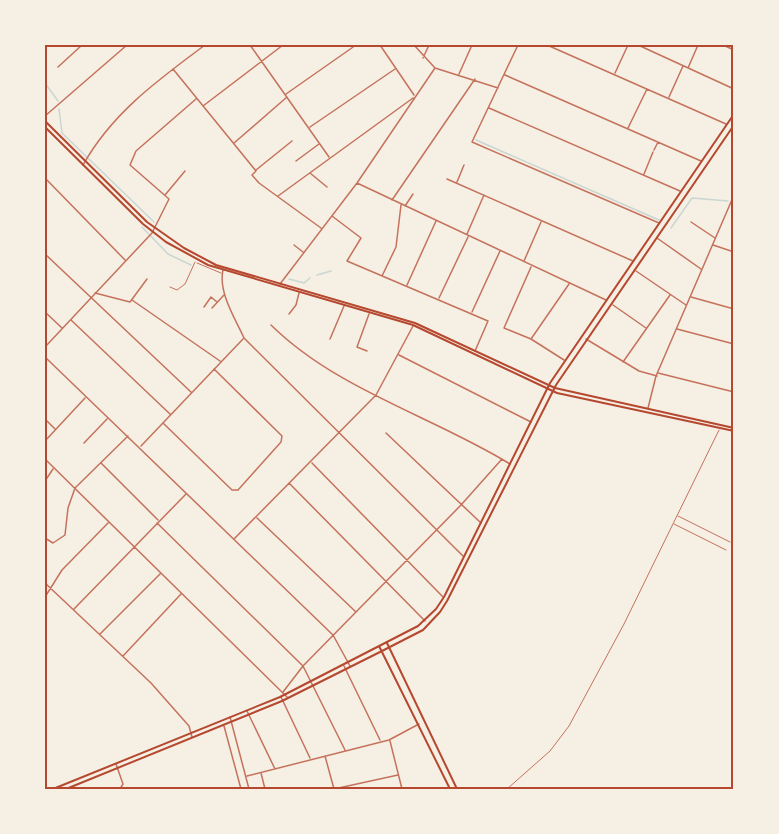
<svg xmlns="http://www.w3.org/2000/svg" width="779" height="834" viewBox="0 0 779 834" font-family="'IBM Plex Sans',sans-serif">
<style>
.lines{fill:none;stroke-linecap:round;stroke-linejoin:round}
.stream{stroke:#c9d6d2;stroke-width:1.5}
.service{stroke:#c5725c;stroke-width:1}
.pedestrian{stroke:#c5725c;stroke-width:1}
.minor{stroke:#c5725c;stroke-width:1.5}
.tertiary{stroke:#c5725c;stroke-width:1.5}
.secondary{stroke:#b5482f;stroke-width:2}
.primary{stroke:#b5482f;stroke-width:2}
.neatline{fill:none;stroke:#b5482f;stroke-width:2}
</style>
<rect width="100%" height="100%" fill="#f6efe4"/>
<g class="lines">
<path class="stream" d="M 45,83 L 58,101
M 59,109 L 62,133 L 154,222
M 476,140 L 659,220
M 142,227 L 168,254 L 191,265
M 671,228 L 692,198 L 728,201
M 317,275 L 331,271
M 289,279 L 304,283 L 310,278"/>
<path class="service" d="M 197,263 L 221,273
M 170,287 L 177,290 L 185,284 L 195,262
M 507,789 L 550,751 L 569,726 L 624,624 L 719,430"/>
<path class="pedestrian" d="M 678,516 L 730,542
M 674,524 L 726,550"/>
<path class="minor" d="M 250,45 L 329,157
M 380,45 L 414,95
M 414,45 L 435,68 L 498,88
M 518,45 L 472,142 L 659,223
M 547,45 L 726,124
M 638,45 L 734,89
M 723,45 L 734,50
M 423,58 L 429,45
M 58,67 L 82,45
M 688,68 L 698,45
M 173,69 L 256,171 L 252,175 L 259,183 L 321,228
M 615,73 L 628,45
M 459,74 L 472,45
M 505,75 L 701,161
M 286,94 L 356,45
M 669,97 L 683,66
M 203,106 L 283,45
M 489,108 L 680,191
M 45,116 L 127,45
M 310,127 L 395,69
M 628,128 L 647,89
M 234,143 L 287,97
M 654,150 L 658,142
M 296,161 L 319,144
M 83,165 C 112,113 158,80 205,45
M 256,170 L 292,141
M 310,173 L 327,187
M 644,174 L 653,152
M 45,178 L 125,260
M 447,179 L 633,261
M 457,182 L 464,165
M 357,183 L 606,300
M 165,195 L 185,171
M 278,196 L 413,98
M 392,200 L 475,79
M 732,203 L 734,204
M 405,206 L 413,194
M 332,216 L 361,238 L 347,261 L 488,321 L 475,351
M 691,222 L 715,238
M 467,234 L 484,195
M 657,238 L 701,269
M 294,245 L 303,252
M 713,245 L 734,252
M 45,254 L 191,392
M 524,261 L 541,222
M 531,267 L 504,328 L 531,339 L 564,360
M 223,270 C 218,292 235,318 244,338 L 463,556
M 636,271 L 686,305
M 382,276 L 396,247 L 401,205
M 280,284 L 357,183 L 435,68
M 407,285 L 436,221
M 95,293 L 130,302 L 147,279
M 691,297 L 734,309
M 439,298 L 468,237
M 132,300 L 220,361
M 613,305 L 646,328
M 204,307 L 211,297 L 217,302
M 212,308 L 224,295
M 45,312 L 62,328
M 472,312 L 500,251
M 289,314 L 296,305 L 299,293
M 71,320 L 170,414
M 271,325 C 337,390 432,416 510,464
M 677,329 L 734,344
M 330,339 L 344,306
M 531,339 L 569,284
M 586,339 L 639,371 L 657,376
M 45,347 L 152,233 L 169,199 L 130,165 L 136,151 L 196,99
M 367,351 L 357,347 L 369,314
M 399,355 L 531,422
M 45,357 L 333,635 L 350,666
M 623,362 L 670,295
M 658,373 L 734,392
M 45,419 L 55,429
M 163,423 L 232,490 L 238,490 L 281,442 L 282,436 L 214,369
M 386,433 L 481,523
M 45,441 L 85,398
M 84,443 L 107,419
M 141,446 L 243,339
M 45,459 L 287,697
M 101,463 L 158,520
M 312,463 L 443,597
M 45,481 L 53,469
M 289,483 L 425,621
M 257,518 L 356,612
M 157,523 L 303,666 L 345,750
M 45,538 L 53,543 L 65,535 L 68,508 L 75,488 L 128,436
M 234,539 L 376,395 L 413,326
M 45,583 L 151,683 L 189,726 L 192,737
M 45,597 L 62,570 L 108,523
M 74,609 L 186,494
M 100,634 L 160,574
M 123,656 L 181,594
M 344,666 L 380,740
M 283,692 L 303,666 L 461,505 L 502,459
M 281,697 L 310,758
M 247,711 L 275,769
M 230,717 L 249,789
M 224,726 L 241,789
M 390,741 L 402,789
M 325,756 L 334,789 L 398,775
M 116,764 L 123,784 L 120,789
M 261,773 L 265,789
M 247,776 L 389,740 L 419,724"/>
<path class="tertiary" d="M 648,408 L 656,376 L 734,195"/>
<path class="secondary" d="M 387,643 L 457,789
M 379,646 L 450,789
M 53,789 L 280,697 L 418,626 L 436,609 L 444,597 L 550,383 L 734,114
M 66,789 L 282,701 L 382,651 L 423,630 L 440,612 L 447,601 L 556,385 L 734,125"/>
<path class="primary" d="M 45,121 L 147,222 L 184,248 L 216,265 L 415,323 L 555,388 L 734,428
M 45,127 L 143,224 L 166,242 L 208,265 L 413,325 L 557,393 L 734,431"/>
</g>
<rect width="779" height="834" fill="none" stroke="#f6efe4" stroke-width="93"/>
<rect x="46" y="46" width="686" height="742" class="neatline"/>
</svg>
